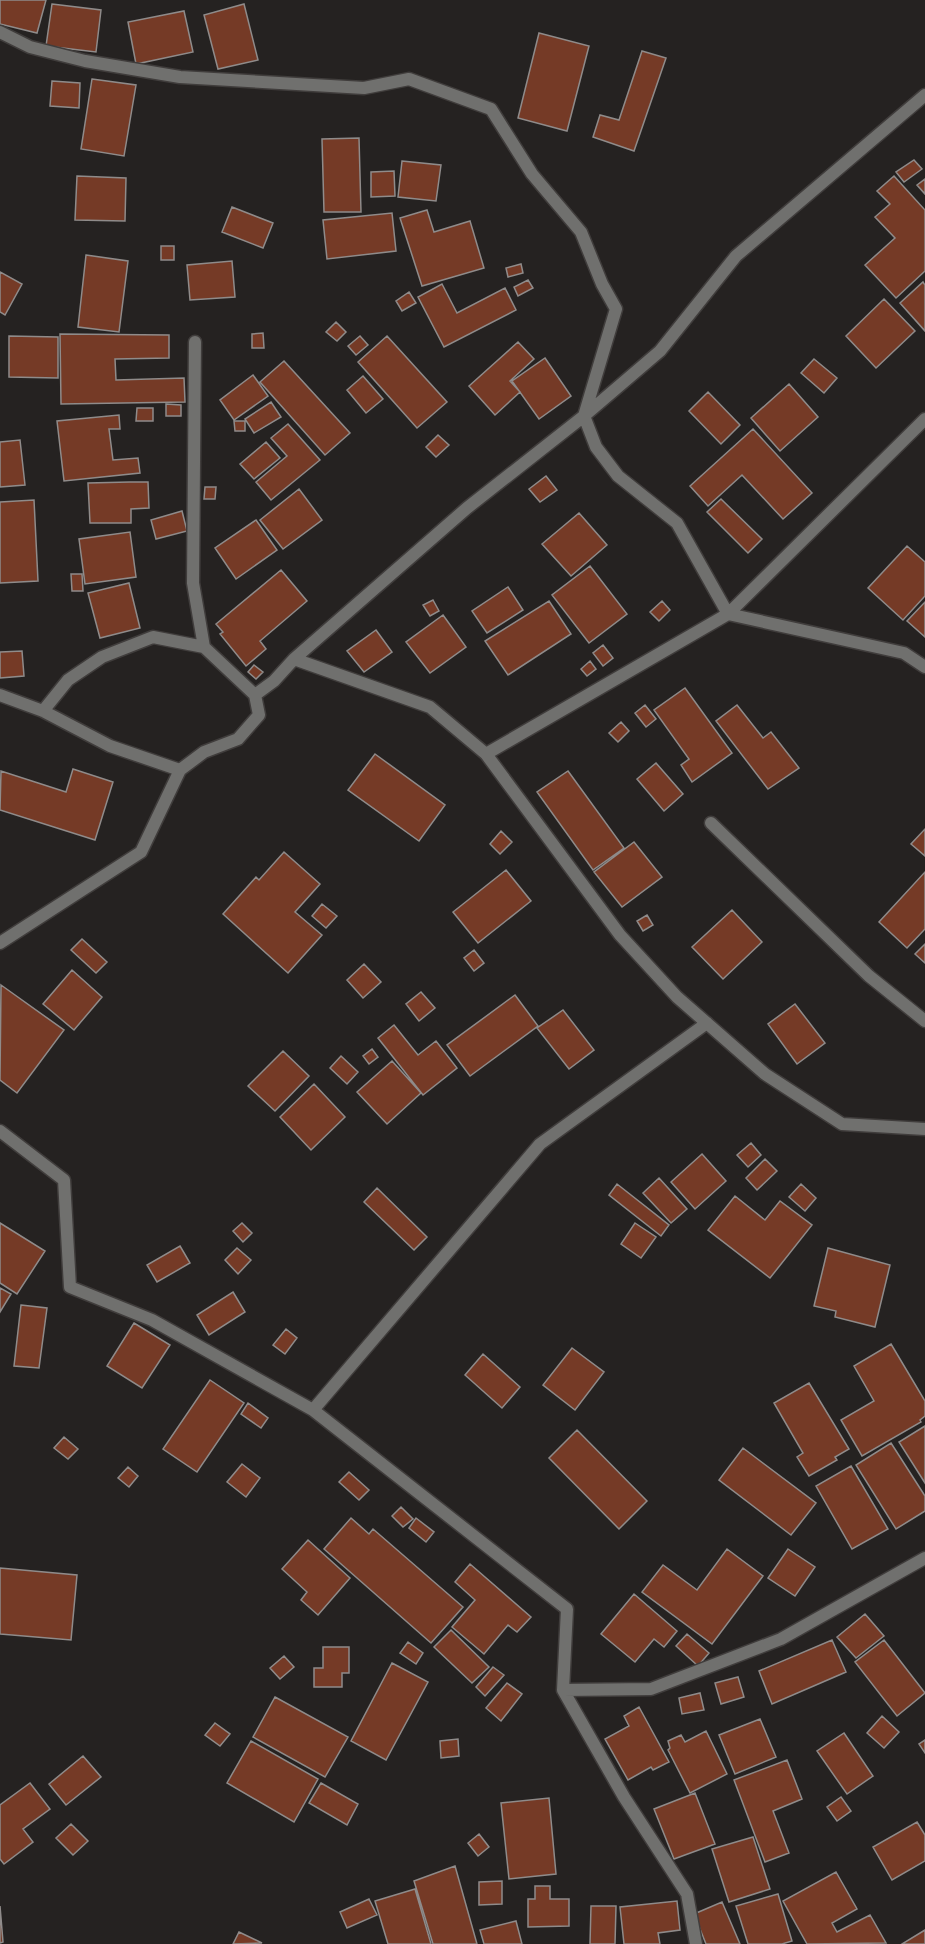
<svg xmlns="http://www.w3.org/2000/svg" width="925" height="1944" viewBox="0 0 925 1944" font-family="'Zilla Slab',serif">
<style>
.building{fill:#753a26;stroke:#8f8b8a;stroke-width:1.5}
.lines{fill:none;stroke-linecap:round;stroke-linejoin:round}
.street-casing{stroke:#403d3c;stroke-width:15}
.street{stroke:#70706e;stroke-width:12}
</style>
<rect width="100%" height="100%" fill="#252221"/>
<path class="building" d="M 0,0 L 46,0 L 37,33 L 0,24 Z
M 52,4 L 101,10 L 96,52 L 46,46 Z
M 244,4 L 258,60 L 218,69 L 204,15 Z
M 184,11 L 193,52 L 136,64 L 128,22 Z
M 539,33 L 589,46 L 567,131 L 518,118 Z
M 642,51 L 666,58 L 634,151 L 593,137 L 600,115 L 619,120 Z
M 92,79 L 136,85 L 124,156 L 81,149 Z
M 52,81 L 80,83 L 79,108 L 50,106 Z
M 359,138 L 361,212 L 324,212 L 322,139 Z
M 914,160 L 922,169 L 904,182 L 896,172 Z
M 402,161 L 441,165 L 436,201 L 398,197 Z
M 394,171 L 395,196 L 371,197 L 371,172 Z
M 77,176 L 126,178 L 125,221 L 75,220 Z
M 894,176 L 925,210 L 925,271 L 896,298 L 865,265 L 895,238 L 875,217 L 890,204 L 877,191 Z
M 925,179 L 925,194 L 917,185 Z
M 232,207 L 273,223 L 263,248 L 222,232 Z
M 427,210 L 434,232 L 470,221 L 484,268 L 422,286 L 400,218 Z
M 392,213 L 396,251 L 327,259 L 323,220 Z
M 161,246 L 174,246 L 174,260 L 161,260 Z
M 86,255 L 128,261 L 119,332 L 78,327 Z
M 232,261 L 235,297 L 190,300 L 187,265 Z
M 521,264 L 523,273 L 508,277 L 506,268 Z
M 0,272 L 22,284 L 5,315 L 0,312 Z
M 528,280 L 533,288 L 518,296 L 514,287 Z
M 923,282 L 925,285 L 925,331 L 900,303 Z
M 442,284 L 457,313 L 505,288 L 516,310 L 444,347 L 418,297 Z
M 409,292 L 416,303 L 402,311 L 396,301 Z
M 884,299 L 915,331 L 876,368 L 846,336 Z
M 336,322 L 346,332 L 337,341 L 326,332 Z
M 263,333 L 264,348 L 252,348 L 252,334 Z
M 60,334 L 169,335 L 169,358 L 115,359 L 116,380 L 184,378 L 185,402 L 61,404 Z
M 9,336 L 58,337 L 58,378 L 9,377 Z
M 360,336 L 368,345 L 356,355 L 348,346 Z
M 387,336 L 447,402 L 417,428 L 358,362 Z
M 518,342 L 534,359 L 510,381 L 520,392 L 495,415 L 469,386 Z
M 545,358 L 571,396 L 539,419 L 512,381 Z
M 814,359 L 837,378 L 824,393 L 801,373 Z
M 284,361 L 350,433 L 325,455 L 260,382 Z
M 253,375 L 268,396 L 234,420 L 220,400 Z
M 363,376 L 383,399 L 366,413 L 347,390 Z
M 789,384 L 818,417 L 780,451 L 751,418 Z
M 708,392 L 740,425 L 721,444 L 689,411 Z
M 271,402 L 281,417 L 254,433 L 245,419 Z
M 166,404 L 181,405 L 181,416 L 166,416 Z
M 137,408 L 153,408 L 153,421 L 136,421 Z
M 119,415 L 120,429 L 109,429 L 113,460 L 138,458 L 140,473 L 64,481 L 57,421 Z
M 234,421 L 245,421 L 245,431 L 235,431 Z
M 288,424 L 320,460 L 271,500 L 256,482 L 287,456 L 271,438 Z
M 753,429 L 812,493 L 783,519 L 742,475 L 708,506 L 690,486 Z
M 438,435 L 449,445 L 436,457 L 426,447 Z
M 20,440 L 25,485 L 0,487 L 0,442 Z
M 266,442 L 280,458 L 254,479 L 240,464 Z
M 546,476 L 557,490 L 540,502 L 529,489 Z
M 130,482 L 148,482 L 149,508 L 131,509 L 131,523 L 90,523 L 88,483 Z
M 205,487 L 216,487 L 215,499 L 204,499 Z
M 299,489 L 322,520 L 283,549 L 260,520 Z
M 721,499 L 762,539 L 748,553 L 707,512 Z
M 34,500 L 38,581 L 0,583 L 0,502 Z
M 182,511 L 187,531 L 156,539 L 151,520 Z
M 579,513 L 607,545 L 571,576 L 542,544 Z
M 256,520 L 277,550 L 236,579 L 215,548 Z
M 130,532 L 136,577 L 85,584 L 79,539 Z
M 907,546 L 925,562 L 925,596 L 903,620 L 868,588 Z
M 590,566 L 627,614 L 589,643 L 552,595 Z
M 281,570 L 307,601 L 260,641 L 266,649 L 246,666 L 220,634 L 223,632 L 216,624 Z
M 71,574 L 82,574 L 83,591 L 72,591 Z
M 129,583 L 140,628 L 100,638 L 88,593 Z
M 508,587 L 523,610 L 487,633 L 472,611 Z
M 433,600 L 439,611 L 430,616 L 423,605 Z
M 549,601 L 571,634 L 508,675 L 485,641 Z
M 662,601 L 670,610 L 659,621 L 650,612 Z
M 925,602 L 925,637 L 907,621 Z
M 443,615 L 466,647 L 430,673 L 406,642 Z
M 376,630 L 392,652 L 364,672 L 347,651 Z
M 603,645 L 613,658 L 603,666 L 593,653 Z
M 22,651 L 24,676 L 0,678 L 0,652 Z
M 590,661 L 596,669 L 587,676 L 581,669 Z
M 254,665 L 263,672 L 256,679 L 248,672 Z
M 685,688 L 732,753 L 692,782 L 681,765 L 689,759 L 654,710 Z
M 645,705 L 656,719 L 646,727 L 635,713 Z
M 737,705 L 763,738 L 771,732 L 799,768 L 768,789 L 716,721 Z
M 621,722 L 629,731 L 618,742 L 609,733 Z
M 375,754 L 445,805 L 419,841 L 348,790 Z
M 656,763 L 683,794 L 664,811 L 637,779 Z
M 73,769 L 113,782 L 95,840 L 0,810 L 1,771 L 66,792 Z
M 568,771 L 624,848 L 593,870 L 537,792 Z
M 925,829 L 925,856 L 911,844 Z
M 501,831 L 512,842 L 500,854 L 490,844 Z
M 634,842 L 662,877 L 622,907 L 594,872 Z
M 284,852 L 320,884 L 295,912 L 322,935 L 288,973 L 223,914 L 256,877 L 259,880 Z
M 506,870 L 531,901 L 478,943 L 453,912 Z
M 925,872 L 925,929 L 907,948 L 879,922 Z
M 322,904 L 337,916 L 326,928 L 312,916 Z
M 732,910 L 762,942 L 723,979 L 692,947 Z
M 647,915 L 653,925 L 643,931 L 637,921 Z
M 82,939 L 107,962 L 96,973 L 71,950 Z
M 925,944 L 925,963 L 915,954 Z
M 474,950 L 484,963 L 474,971 L 464,958 Z
M 364,964 L 381,982 L 363,998 L 347,980 Z
M 72,970 L 102,997 L 74,1030 L 43,1004 Z
M 1,985 L 64,1030 L 17,1093 L 0,1080 Z
M 421,992 L 435,1008 L 419,1021 L 406,1004 Z
M 515,995 L 538,1026 L 470,1076 L 447,1045 Z
M 795,1004 L 825,1043 L 797,1064 L 768,1024 Z
M 563,1010 L 594,1050 L 569,1069 L 537,1028 Z
M 394,1025 L 418,1055 L 436,1041 L 457,1068 L 423,1095 L 378,1038 Z
M 372,1049 L 378,1057 L 369,1064 L 363,1056 Z
M 283,1051 L 309,1076 L 275,1111 L 248,1086 Z
M 341,1056 L 358,1072 L 347,1084 L 330,1068 Z
M 392,1061 L 421,1093 L 387,1124 L 357,1092 Z
M 314,1084 L 345,1117 L 311,1150 L 280,1117 Z
M 751,1143 L 761,1155 L 748,1167 L 737,1155 Z
M 702,1154 L 726,1181 L 695,1209 L 671,1182 Z
M 765,1159 L 777,1171 L 757,1190 L 746,1178 Z
M 659,1178 L 687,1209 L 671,1223 L 643,1193 Z
M 617,1184 L 669,1225 L 661,1236 L 609,1195 Z
M 801,1184 L 816,1198 L 805,1211 L 789,1197 Z
M 377,1188 L 427,1237 L 414,1250 L 364,1202 Z
M 735,1196 L 765,1220 L 780,1201 L 812,1225 L 770,1278 L 708,1230 Z
M 0,1223 L 45,1251 L 17,1294 L 0,1283 Z
M 242,1223 L 252,1233 L 243,1242 L 233,1231 Z
M 635,1223 L 656,1237 L 641,1258 L 621,1244 Z
M 180,1246 L 190,1263 L 157,1282 L 147,1265 Z
M 237,1248 L 251,1260 L 238,1274 L 225,1260 Z
M 828,1248 L 890,1265 L 875,1327 L 835,1317 L 836,1311 L 814,1306 Z
M 0,1288 L 11,1294 L 0,1312 Z
M 233,1292 L 245,1312 L 209,1335 L 197,1315 Z
M 21,1305 L 47,1308 L 39,1368 L 14,1366 Z
M 134,1323 L 170,1345 L 142,1388 L 107,1366 Z
M 286,1329 L 297,1338 L 285,1354 L 273,1345 Z
M 891,1344 L 925,1401 L 925,1416 L 920,1420 L 921,1422 L 862,1456 L 841,1420 L 874,1401 L 854,1366 Z
M 572,1348 L 604,1372 L 575,1410 L 543,1385 Z
M 483,1354 L 520,1387 L 502,1408 L 465,1375 Z
M 210,1380 L 244,1403 L 197,1472 L 163,1449 Z
M 809,1383 L 849,1449 L 835,1457 L 837,1460 L 809,1476 L 797,1457 L 803,1453 L 774,1403 Z
M 248,1403 L 268,1418 L 261,1428 L 241,1414 Z
M 925,1426 L 925,1483 L 899,1442 Z
M 577,1430 L 647,1501 L 619,1529 L 549,1458 Z
M 64,1437 L 78,1449 L 68,1459 L 54,1448 Z
M 891,1443 L 925,1496 L 925,1511 L 896,1529 L 856,1465 Z
M 743,1448 L 816,1503 L 791,1535 L 719,1480 Z
M 242,1464 L 260,1478 L 246,1497 L 227,1482 Z
M 851,1466 L 888,1529 L 852,1549 L 816,1486 Z
M 128,1467 L 138,1476 L 129,1487 L 118,1478 Z
M 349,1472 L 369,1490 L 359,1500 L 339,1482 Z
M 401,1507 L 413,1519 L 403,1527 L 392,1516 Z
M 351,1518 L 369,1534 L 373,1529 L 463,1607 L 431,1643 L 324,1549 Z
M 416,1518 L 434,1532 L 426,1542 L 409,1528 Z
M 308,1540 L 350,1578 L 318,1615 L 301,1600 L 307,1592 L 282,1569 Z
M 727,1549 L 763,1576 L 712,1644 L 642,1592 L 663,1565 L 697,1590 Z
M 788,1549 L 815,1567 L 795,1596 L 768,1578 Z
M 470,1564 L 531,1617 L 517,1632 L 508,1625 L 484,1654 L 452,1627 L 475,1600 L 455,1582 Z
M 0,1568 L 77,1575 L 71,1640 L 0,1634 Z
M 634,1594 L 677,1631 L 664,1647 L 654,1639 L 635,1662 L 601,1634 Z
M 865,1614 L 884,1636 L 856,1658 L 837,1637 Z
M 451,1630 L 489,1667 L 472,1683 L 434,1647 Z
M 687,1634 L 709,1653 L 698,1666 L 676,1646 Z
M 832,1640 L 846,1672 L 772,1704 L 759,1671 Z
M 884,1640 L 925,1693 L 897,1716 L 855,1662 Z
M 408,1642 L 423,1653 L 416,1664 L 400,1653 Z
M 323,1647 L 349,1647 L 349,1673 L 342,1673 L 342,1687 L 314,1687 L 314,1668 L 323,1668 Z
M 284,1656 L 294,1667 L 280,1679 L 270,1668 Z
M 392,1663 L 428,1682 L 386,1760 L 351,1741 Z
M 493,1667 L 504,1675 L 485,1696 L 476,1687 Z
M 738,1677 L 744,1697 L 721,1704 L 715,1683 Z
M 507,1683 L 522,1694 L 501,1721 L 486,1708 Z
M 700,1693 L 704,1710 L 682,1714 L 679,1698 Z
M 275,1697 L 348,1737 L 325,1777 L 253,1737 Z
M 639,1707 L 669,1762 L 653,1770 L 651,1767 L 628,1780 L 605,1739 L 629,1726 L 624,1716 Z
M 882,1716 L 899,1732 L 884,1748 L 867,1733 Z
M 760,1719 L 776,1757 L 735,1774 L 719,1735 Z
M 215,1723 L 230,1734 L 220,1746 L 205,1735 Z
M 706,1731 L 727,1774 L 690,1793 L 668,1750 L 670,1748 L 668,1741 L 681,1735 L 685,1742 Z
M 844,1733 L 873,1776 L 847,1794 L 817,1751 Z
M 458,1739 L 459,1756 L 441,1758 L 440,1741 Z
M 925,1740 L 925,1753 L 919,1744 Z
M 251,1741 L 318,1779 L 294,1822 L 227,1783 Z
M 83,1756 L 101,1777 L 66,1805 L 49,1784 Z
M 787,1760 L 802,1799 L 773,1811 L 789,1853 L 765,1862 L 734,1780 Z
M 30,1783 L 50,1809 L 23,1829 L 33,1842 L 4,1864 L 0,1859 L 0,1805 Z
M 321,1783 L 358,1804 L 347,1825 L 309,1803 Z
M 695,1793 L 715,1844 L 674,1859 L 654,1809 Z
M 841,1797 L 851,1811 L 837,1821 L 827,1807 Z
M 549,1798 L 556,1874 L 509,1879 L 501,1803 Z
M 917,1822 L 925,1835 L 925,1861 L 892,1880 L 873,1847 Z
M 71,1824 L 88,1841 L 73,1855 L 56,1838 Z
M 479,1834 L 489,1847 L 478,1856 L 468,1843 Z
M 753,1837 L 770,1889 L 729,1902 L 712,1849 Z
M 455,1866 L 477,1944 L 433,1944 L 414,1881 Z
M 836,1872 L 857,1909 L 832,1923 L 837,1932 L 870,1915 L 886,1943 L 807,1944 L 783,1901 Z
M 502,1881 L 502,1904 L 479,1905 L 479,1882 Z
M 535,1886 L 550,1886 L 550,1899 L 569,1899 L 569,1926 L 528,1927 L 528,1899 L 535,1899 Z
M 415,1889 L 431,1944 L 388,1944 L 375,1901 Z
M 778,1894 L 792,1941 L 782,1944 L 748,1944 L 736,1906 Z
M 369,1899 L 377,1915 L 347,1928 L 340,1912 Z
M 677,1901 L 680,1930 L 658,1933 L 660,1944 L 624,1944 L 620,1907 Z
M 722,1902 L 740,1944 L 706,1944 L 694,1914 Z
M 0,1906 L 3,1942 L 0,1943 Z
M 591,1906 L 616,1906 L 615,1944 L 590,1944 Z
M 516,1921 L 522,1944 L 484,1944 L 480,1930 Z
M 925,1930 L 925,1944 L 902,1944 Z
M 239,1932 L 262,1943 L 233,1944 Z"/>
<g class="lines">
<defs>
<path id="street" d="M 0,32 L 30,47 L 85,61 L 180,77 L 364,88 L 409,79 L 491,109 L 532,174 L 581,232 L 602,284 L 616,309 L 584,416 L 596,447 L 618,476 L 677,523 L 728,614 L 486,754
M 195,342 L 193,583 L 204,647 L 255,695
M 728,614 L 925,419
M 728,614 L 904,653 L 925,667
M 294,659 L 430,707 L 486,754 L 620,935 L 677,997 L 765,1074 L 842,1124 L 925,1129
M 0,695 L 43,711 L 110,746 L 180,770
M 43,711 L 68,680 L 102,657 L 153,637 L 204,647
M 711,823 L 869,976 L 925,1021
M 0,943 L 141,852 L 180,770 L 204,752 L 238,739 L 259,715 L 255,695 L 274,681 L 294,659 L 467,508 L 584,416 L 660,351 L 736,256 L 925,95
M 0,1131 L 64,1180 L 70,1287 L 152,1320 L 313,1410 L 567,1609 L 563,1690 L 624,1797 L 687,1894 L 696,1944
M 313,1410 L 540,1144 L 707,1023
M 563,1690 L 651,1689 L 781,1639 L 925,1558"/>
</defs>
<use href="#street" class="street-casing"/>
<use href="#street" class="street"/>
</g>
</svg>
